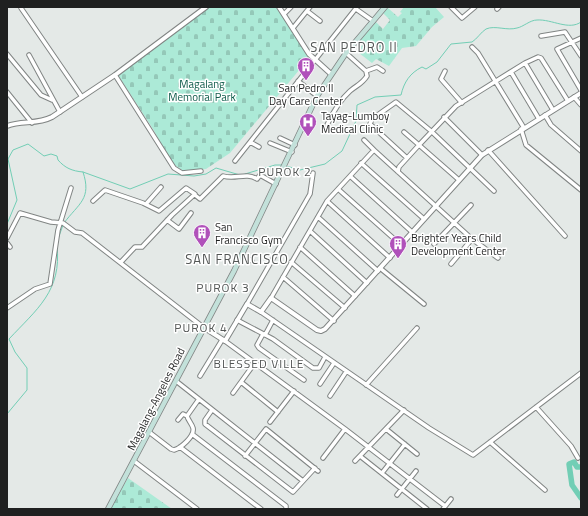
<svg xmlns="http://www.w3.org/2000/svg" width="588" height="516" viewBox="0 0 588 516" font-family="'Titillium Web',sans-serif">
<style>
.cemetery{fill:url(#cemetery-stones)}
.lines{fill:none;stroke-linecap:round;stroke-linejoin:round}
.stream{stroke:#72ceb5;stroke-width:1}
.river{stroke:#72ceb5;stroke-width:5.5}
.minor-casing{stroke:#818584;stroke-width:5.5}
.tertiary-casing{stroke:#818584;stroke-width:6}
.secondary-casing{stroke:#818584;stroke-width:6}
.minor{stroke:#fff;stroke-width:3.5}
.tertiary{stroke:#fff;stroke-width:4}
.secondary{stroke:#c3e1da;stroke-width:4.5}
.labels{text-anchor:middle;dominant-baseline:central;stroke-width:3;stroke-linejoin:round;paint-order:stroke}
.park-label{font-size:11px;fill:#0e5b4a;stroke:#fff}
.poi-label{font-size:11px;fill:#1f2020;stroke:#fff;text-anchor:start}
.street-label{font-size:11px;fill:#1f2020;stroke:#fff}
.neighbourhood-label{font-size:12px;letter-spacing:1px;fill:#535655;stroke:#fff}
.quarter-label{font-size:13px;letter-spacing:1px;fill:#535655;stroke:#fff}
</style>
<defs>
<pattern id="cemetery-stones" width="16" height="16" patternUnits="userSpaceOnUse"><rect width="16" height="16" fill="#acead7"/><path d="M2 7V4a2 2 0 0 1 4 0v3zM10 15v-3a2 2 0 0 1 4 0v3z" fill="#94c8b8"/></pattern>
</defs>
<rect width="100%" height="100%" fill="#e4e9e7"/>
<path class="cemetery" d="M 209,7 L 276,7 L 310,57 L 230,153 L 206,169 L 183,171 L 172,163 L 153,129 L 118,75 Z
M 404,7 L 435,7 L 444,17 L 432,27 L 416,46 L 402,48 L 389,66 L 376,59 L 372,63 L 359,53 L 361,50 L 359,49 L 363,44 L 359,41 L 376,22 L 383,29 L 390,20 L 383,13 L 388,8 L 398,17 L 402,13 L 400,12 Z
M 128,478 L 172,509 L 110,509 Z"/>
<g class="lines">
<path class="stream" d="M 286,166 L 300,170 L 325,164 L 342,151 L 356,121 L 357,105 L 375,97 L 401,95 C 404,82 410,73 422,67 L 426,69 L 437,62 L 451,44 L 472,42 C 477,39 481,32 486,29 C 495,25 507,31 517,28 C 523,27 530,20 537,20 C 552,19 569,31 581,22
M 245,174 L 275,165 L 283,165
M 64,223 C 79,203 92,199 83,172
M 7,224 L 17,200 L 8,159 L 13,150 L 28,144 L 44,156 L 51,154 L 57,156 L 58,160 C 65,168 72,171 83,172 L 130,189 L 168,174 L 194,176 L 206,174 L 216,168 L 240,175
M 58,239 L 63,225
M 7,414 L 27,390 L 27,368 L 15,352 L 9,339 C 37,309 62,291 57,246"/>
<path class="river" d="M 581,467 L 577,467 L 574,462 L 569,464 L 572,485 L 581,498"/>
<defs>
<path id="minor" d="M 451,7 L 462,18 L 475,7
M 21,8 L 82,97
M 356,9 L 373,21
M 497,9 L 499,7
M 307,11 L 320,21
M 284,14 L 291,7
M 293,28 L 310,7
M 541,36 L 565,32 L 581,56
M 581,38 L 557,49 L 581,90
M 472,47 L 478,53 L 524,128
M 7,54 L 41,95 L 52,100
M 29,55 L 60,112
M 525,63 L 553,110
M 366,71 L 377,67 L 383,71
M 445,71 L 441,79 L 462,103
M 511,72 L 539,119
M 115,75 L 174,168 L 182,173 L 201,171
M 298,81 L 317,96
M 7,92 L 32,123
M 574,97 L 581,105
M 545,115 L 551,125 L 581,151
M 444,117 L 482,155
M 327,125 C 333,112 340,100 350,91 C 357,85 362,84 367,76 L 366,71 L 346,53
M 521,129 L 526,145 L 581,190
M 280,138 L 295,145
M 364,140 L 374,150
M 250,142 L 259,147
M 270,143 L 292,152
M 488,150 L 565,236
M 407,158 L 370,124 L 372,119 L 396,102 L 431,131 L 494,191
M 235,161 L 357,7
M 361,163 L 424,219
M 398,172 L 399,167 L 419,145 L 404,132
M 350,176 L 412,232
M 459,180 L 419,145 L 456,106 L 525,63 L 538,57 L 541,58 L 568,101
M 338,189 L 401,245
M 195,195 L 200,199 L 223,176 C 235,180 246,172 257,179 L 260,175 L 276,184
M 93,201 L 105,190 L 143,203 L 159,211 L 186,188 L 195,194 L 172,215 L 142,247 L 135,247 L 121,262
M 327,201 L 390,258
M 146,204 L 161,187
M 318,217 L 378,271
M 167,220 L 179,229 L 191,213
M 310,231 L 367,283
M 7,238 L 20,213 L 51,222 L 63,223 L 75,232 L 82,233 L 203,327
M 7,243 L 10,247
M 434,244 L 471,205
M 300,247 L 355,296
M 242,255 L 252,261
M 291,262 L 345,308
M 451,264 L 472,239
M 380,268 L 424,304
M 283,277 L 334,321
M 271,298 L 327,201 L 374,150 L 472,239 L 498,258
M 247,304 L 310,194 L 313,173
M 7,308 L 35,289 L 50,284 L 58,230 L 71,188
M 261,312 L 429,428 L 473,455 L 581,373
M 237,320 L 273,339 L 313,368 L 319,368 L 325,357
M 263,334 L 257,345 L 259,348 L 304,380
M 265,335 L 273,320
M 225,341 L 345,429 L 445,506
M 200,376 L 222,340
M 176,381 L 303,481
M 241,382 L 278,412
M 320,384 L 334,363
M 366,385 L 417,328
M 233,393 L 254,364
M 330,396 L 346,372
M 536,407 L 571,446 L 578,458
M 212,410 L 205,420 L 205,424 L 293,492 L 315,468
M 178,420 L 183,414 L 187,416
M 270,422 L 294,391
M 386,429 L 417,454
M 149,432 L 171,449 L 174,450 C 181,448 195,436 193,428 C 192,424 188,420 187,416 L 199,399
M 192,434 L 286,506 L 286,509
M 490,442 L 545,490
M 180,447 L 261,509
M 245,456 L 266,429 L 318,471
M 360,456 L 427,509
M 323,458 L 345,429
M 134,461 L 197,509
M 355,461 L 404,410
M 382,473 L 405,444
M 397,495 L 416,471
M 443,509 L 451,499"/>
<path id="tertiary" d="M 279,7 L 309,54 L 331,74
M 7,126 C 22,120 37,125 52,117 L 115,75 L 206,7
M 203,327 L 225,341 L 247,304 L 261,312 L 271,298 L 317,330 L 321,331 L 325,329 L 482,155 L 581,93"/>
<path id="secondary" d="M 108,509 L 234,271 L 317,96 L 346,53 L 385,7"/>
</defs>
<use href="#minor" class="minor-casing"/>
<use href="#tertiary" class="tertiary-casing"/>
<use href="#secondary" class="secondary-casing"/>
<use href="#minor" class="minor"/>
<use href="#tertiary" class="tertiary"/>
<use href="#secondary" class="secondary"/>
</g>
<defs>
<symbol id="building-pin" viewBox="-11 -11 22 30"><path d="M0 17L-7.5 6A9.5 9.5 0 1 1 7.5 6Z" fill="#b051ba" stroke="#fff"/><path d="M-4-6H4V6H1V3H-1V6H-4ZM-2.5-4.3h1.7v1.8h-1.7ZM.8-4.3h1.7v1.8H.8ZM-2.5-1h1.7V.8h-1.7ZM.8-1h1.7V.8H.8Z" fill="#fff"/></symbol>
<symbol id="hospital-pin" viewBox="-11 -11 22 30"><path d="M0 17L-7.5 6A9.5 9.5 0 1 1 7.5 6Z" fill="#b051ba" stroke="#fff"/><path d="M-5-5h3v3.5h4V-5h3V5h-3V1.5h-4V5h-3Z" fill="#fff"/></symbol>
</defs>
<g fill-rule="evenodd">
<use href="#building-pin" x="296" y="56" width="20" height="27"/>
<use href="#hospital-pin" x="298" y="112" width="20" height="27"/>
<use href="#building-pin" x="192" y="223" width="20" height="27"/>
<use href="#building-pin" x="388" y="234" width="20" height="27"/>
</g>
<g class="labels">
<g class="park-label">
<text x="202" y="84">Magalang<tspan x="202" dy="13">Memorial Park</tspan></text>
</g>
<g class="poi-label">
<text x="306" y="88" text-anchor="middle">San Pedro II<tspan x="306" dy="13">Day Care Center</tspan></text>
<text x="321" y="116">Tayag-Lumboy<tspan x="321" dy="13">Medical Clinic</tspan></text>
<text x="215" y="227">San<tspan x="215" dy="13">Francisco Gym</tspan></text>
<text x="411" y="238">Brighter Years Child<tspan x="411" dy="13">Development Center</tspan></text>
</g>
<g class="street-label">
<text transform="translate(156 399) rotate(-63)">Magalang-Angeles Road</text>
</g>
<g class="neighbourhood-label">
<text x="285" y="171">PUROK 2</text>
<text x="223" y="287">PUROK 3</text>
<text x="201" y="327">PUROK 4</text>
<text x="259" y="363">BLESSED VILLE</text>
</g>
<g class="quarter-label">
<text x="354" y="47">SAN PEDRO II</text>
<text x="237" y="259">SAN FRANCISCO</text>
</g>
</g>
<rect width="588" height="516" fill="none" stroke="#1f2020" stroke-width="16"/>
</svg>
